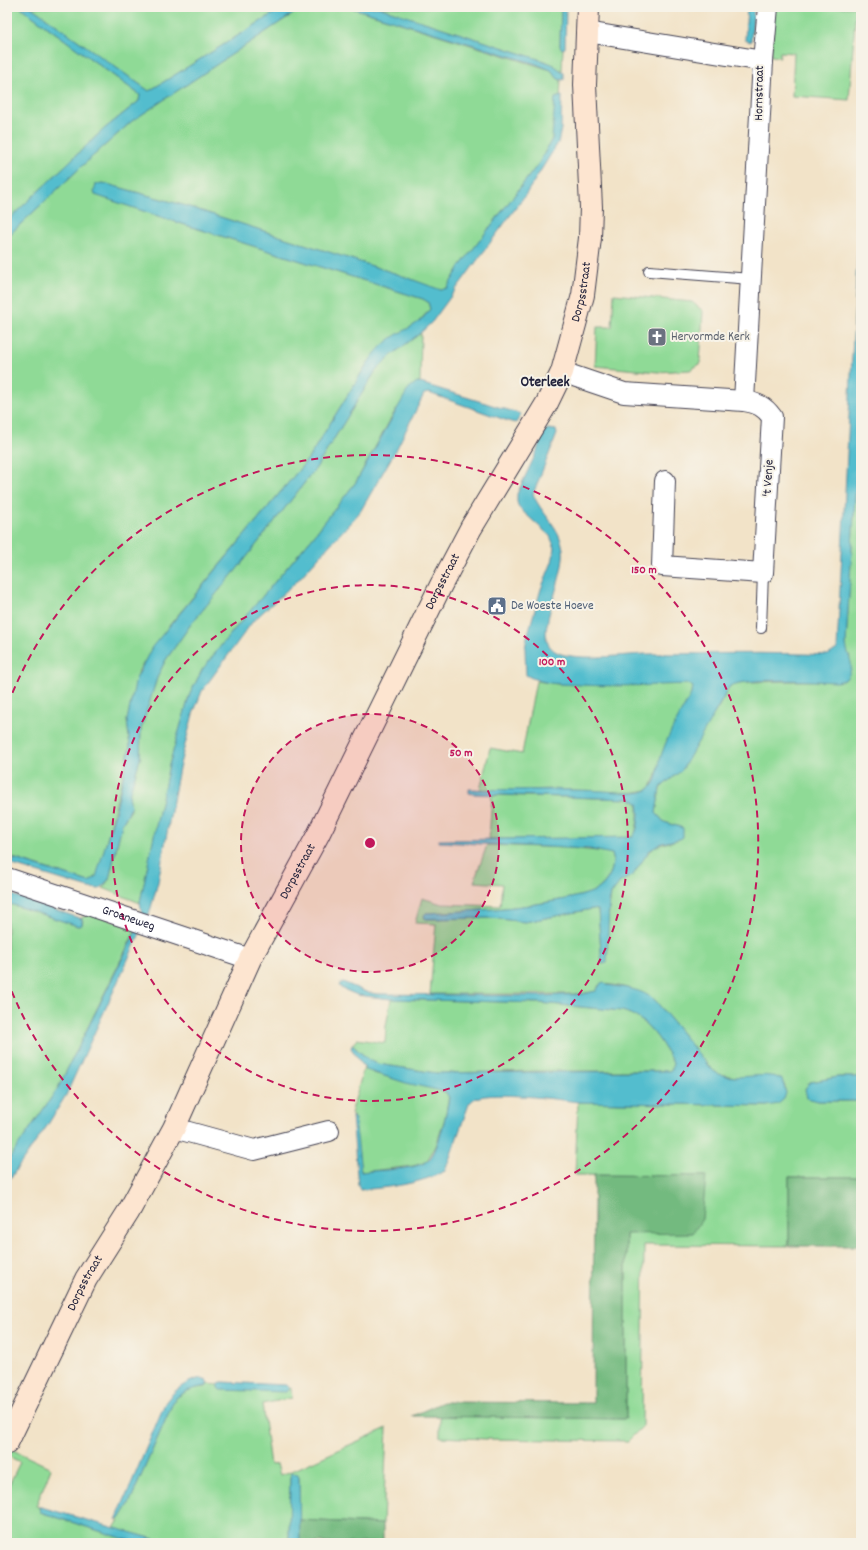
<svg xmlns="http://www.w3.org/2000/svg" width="868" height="1550" viewBox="0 0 868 1550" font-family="Dekko,sans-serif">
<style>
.green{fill:#8fda96;stroke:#587e68}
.forest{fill:#73ba7f;stroke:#4a6e5d}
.water{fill:#52bdce;stroke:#3a7084}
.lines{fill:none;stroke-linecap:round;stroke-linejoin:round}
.lane-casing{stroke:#413f50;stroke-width:12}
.street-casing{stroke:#413f50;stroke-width:22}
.secondary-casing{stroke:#413f50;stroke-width:24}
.lane{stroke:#fff;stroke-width:10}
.street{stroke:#fff;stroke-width:20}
.secondary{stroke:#fde5d0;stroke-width:22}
.ring{fill:none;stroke:#c2185b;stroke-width:2;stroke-dasharray:7 5}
.labels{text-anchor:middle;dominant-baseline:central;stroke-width:4;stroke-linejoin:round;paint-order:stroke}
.street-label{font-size:13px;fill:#22223b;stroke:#f7f3e8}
.worship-label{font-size:13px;fill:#5b616d;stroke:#f7f3e8;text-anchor:start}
.service-label{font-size:13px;fill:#4e5e75;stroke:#f7f3e8;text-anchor:start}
.quarter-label{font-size:15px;font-weight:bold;fill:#22223b;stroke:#f7f3e8}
.centre{fill:#c2185b;stroke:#f7f3e8;stroke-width:2}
.ring-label{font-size:12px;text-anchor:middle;font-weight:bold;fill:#c2185b;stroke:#f7f3e8;stroke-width:4;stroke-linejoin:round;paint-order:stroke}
</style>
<rect width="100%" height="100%" fill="#f7f3e8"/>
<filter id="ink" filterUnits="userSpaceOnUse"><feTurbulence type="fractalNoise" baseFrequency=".025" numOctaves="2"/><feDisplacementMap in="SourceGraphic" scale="8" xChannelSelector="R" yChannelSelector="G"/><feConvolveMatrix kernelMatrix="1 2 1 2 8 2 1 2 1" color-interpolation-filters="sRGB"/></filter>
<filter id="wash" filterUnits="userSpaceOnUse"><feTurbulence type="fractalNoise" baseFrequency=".012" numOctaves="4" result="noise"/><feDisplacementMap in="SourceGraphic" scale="16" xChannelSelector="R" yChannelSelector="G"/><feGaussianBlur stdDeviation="0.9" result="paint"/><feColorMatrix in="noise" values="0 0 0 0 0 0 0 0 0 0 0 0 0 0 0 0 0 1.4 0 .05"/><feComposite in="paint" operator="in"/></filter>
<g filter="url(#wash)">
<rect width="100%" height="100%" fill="#f2e3c8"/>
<path class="green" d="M 7,7 L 20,7 L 140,95 L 139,101 L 104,129 L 7,221 Z
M 31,7 L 284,7 L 149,91 Z
M 303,7 L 349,7 L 551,70 L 558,79 L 561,80 L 560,97 L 556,97 L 552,139 L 539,163 L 461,265 L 447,288 L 441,291 L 397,274 L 183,205 L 103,183 L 94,191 L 96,195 L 176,222 L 423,299 L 428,302 L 430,309 L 416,325 L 386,342 L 367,364 L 308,459 L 168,627 L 139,670 L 127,720 L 130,747 L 99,872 L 96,877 L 89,882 L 7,856 L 7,237 L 83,165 L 132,121 Z
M 378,7 L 561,7 L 560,46 L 563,49 L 562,71 L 547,62 Z
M 775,7 L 856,7 L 849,100 L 792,96 L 794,53 L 780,52 L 780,57 L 771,56 Z
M 614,294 L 692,302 L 703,311 L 700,364 L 690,370 L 658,372 L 595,366 L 597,327 L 612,327 Z
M 421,333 L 420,382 L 417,382 L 394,413 L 356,482 L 312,538 L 223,643 L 199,676 L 190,694 L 169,765 L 140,903 L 103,888 L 109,879 L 122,824 L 131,810 L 129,795 L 140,759 L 141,729 L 157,678 L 165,661 L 191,624 L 242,563 L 316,468 L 375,372 L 394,352 Z
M 861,401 L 861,1077 L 838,1077 L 810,1082 L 805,1089 L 818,1101 L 861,1101 L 861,1177 L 789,1177 L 789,1246 L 644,1245 L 642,1427 L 628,1441 L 485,1439 L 440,1437 L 440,1416 L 626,1419 L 626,1233 L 693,1232 L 705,1176 L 575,1175 L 578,1102 L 767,1106 L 784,1099 L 785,1085 L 718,1074 L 709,1067 L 655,1000 C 643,991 612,982 599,985 L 596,991 L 582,994 L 430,994 L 436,924 L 415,923 L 422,898 L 442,904 L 500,906 L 502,884 L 474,882 L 487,845 L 567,848 L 607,852 L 612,854 C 616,867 608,881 598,889 C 588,895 571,898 560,900 C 513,909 473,911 426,913 L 425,919 L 492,918 L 525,922 L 592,909 L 598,910 L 602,964 L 611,894 L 620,882 L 633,875 L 643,858 L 656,846 L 680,839 L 680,827 L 664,822 L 656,813 L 660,788 L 666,783 L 718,708 L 730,686 L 736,683 L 751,682 L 845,680 L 850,656 L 847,652 L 846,643 Z
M 536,681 L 558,684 L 690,684 L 693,687 L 692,692 L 651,787 L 647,790 L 631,793 L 551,789 L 504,791 L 480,790 L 490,748 L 522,754 Z
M 492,795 L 631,799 L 638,803 L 638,819 L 635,835 L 633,837 L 618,838 L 489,839 Z
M 7,903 L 78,926 L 82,924 L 83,921 L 81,918 L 91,913 L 136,929 L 58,1088 L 7,1162 Z
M 391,999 L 540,1003 L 622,1011 C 648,1018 661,1041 673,1063 L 672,1069 L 669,1071 L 540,1071 L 436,1073 L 378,1064 L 369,1060 L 352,1045 L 357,1039 L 385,1043 L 386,1026 Z
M 364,1067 L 373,1073 L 446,1092 L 449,1095 L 445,1118 L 436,1146 L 426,1162 L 413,1166 L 361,1172 L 353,1116 L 351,1114 Z
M 208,1384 L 219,1385 L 218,1388 L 288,1390 L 289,1388 L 291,1388 L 292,1398 L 262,1404 L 270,1465 L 277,1464 L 280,1475 L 292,1471 L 387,1428 L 383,1524 L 299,1520 L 299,1477 L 290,1477 L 289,1543 L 168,1543 L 114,1528 L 128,1506 L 174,1400 C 183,1392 193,1387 206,1387 Z
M 11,1449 L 51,1468 L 36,1506 L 39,1507 L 40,1512 L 137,1543 L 18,1543 L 7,1537 L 7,1489 L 20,1462 L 8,1456 Z"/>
<path class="forest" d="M 594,1175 L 706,1176 L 702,1219 L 693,1233 L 626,1234 L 626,1419 L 412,1416 L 443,1402 L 593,1403 Z
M 789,1177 L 861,1177 L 861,1246 L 789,1246 Z
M 299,1520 L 383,1524 L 383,1543 L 300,1543 Z"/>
<path class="water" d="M 20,7 L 31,7 L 149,91 L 284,7 L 303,7 L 132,121 L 83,165 L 7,237 L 7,221 L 104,129 L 139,101 L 140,95 Z
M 349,7 L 378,7 L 535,58 L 552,64 L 564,73 L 564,80 L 558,79 L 551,70 L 536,64 Z
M 561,7 L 566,7 L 565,48 L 562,49 L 560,46 Z
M 747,7 L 754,7 L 751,42 L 745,40 Z
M 562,96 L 561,129 L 558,143 L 526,194 L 432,322 C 414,341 392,351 375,372 L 316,468 L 242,563 L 191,624 L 165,661 L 157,678 L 141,729 L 140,759 L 129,795 L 131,808 L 122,824 L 109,879 L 100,889 L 89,888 L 13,865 L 12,863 L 15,859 L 89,882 L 96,877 L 116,809 L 130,747 L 127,720 L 136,679 L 152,647 L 308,459 L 367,364 C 374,354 382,344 393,337 C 408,327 419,326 430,309 L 428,302 L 423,299 L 176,222 L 95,195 L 94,191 L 96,184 L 103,183 L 183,205 L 397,274 L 441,290 L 447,288 L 461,265 L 539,163 L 552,139 L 555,98 Z
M 861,182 L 861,401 L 846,643 C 847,659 858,664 845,680 L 837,682 C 814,681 748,677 730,686 L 682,770 L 660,788 L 656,813 L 664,822 L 683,828 L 683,837 L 680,839 L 662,843 L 649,851 L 633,875 L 620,882 L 611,894 L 609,902 L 607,963 L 602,964 L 598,910 L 592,909 L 525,922 L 492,918 L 425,919 L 424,915 L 426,913 C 473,911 513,909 560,900 C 571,898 588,895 598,889 C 608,882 616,867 612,854 L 589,849 L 438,842 L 439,840 L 633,837 C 639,828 640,813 638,803 L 631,799 L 473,794 L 469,793 L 469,789 C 519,791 569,788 619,792 C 628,793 644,795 651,787 C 659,779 658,763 662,753 C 669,732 682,712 692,692 L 693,687 L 689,684 C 653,685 618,687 582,685 C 563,684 543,685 526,675 L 525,649 L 527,637 L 541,589 L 552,562 L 555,548 L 550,536 L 519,508 L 517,502 L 517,494 L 537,451 L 543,432 L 548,429 L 556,430 L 557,434 L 533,494 C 541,514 560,526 563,549 C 566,574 541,622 547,641 C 550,649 556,653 565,655 C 591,660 620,655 646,654 C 707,654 768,652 828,655 L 837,649 Z
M 417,382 L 521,414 L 516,423 L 511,422 L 429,393 L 424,394 L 397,448 L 360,512 L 297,581 L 253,621 L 202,691 L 193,714 L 179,768 L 158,882 L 149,915 L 142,914 L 140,902 L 169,765 L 190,694 L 202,670 L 223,643 L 312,538 L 356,482 L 409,388 Z
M 7,893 L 82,919 L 82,925 L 78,926 L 7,903 Z
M 137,929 L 141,931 L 66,1095 L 47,1126 L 7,1183 L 7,1162 L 58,1088 Z
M 343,982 L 366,992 L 377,994 L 541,996 L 582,994 L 596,991 L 601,983 L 604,982 L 607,985 C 625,988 640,988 655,1000 L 709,1067 C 712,1069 715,1073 719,1074 C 739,1082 762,1070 782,1079 L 786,1093 L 784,1099 L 778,1104 L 767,1106 L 578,1102 C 556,1099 494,1091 476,1098 C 473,1099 471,1102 469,1104 L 445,1171 C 417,1185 390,1187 360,1190 L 358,1185 L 352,1116 L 355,1119 L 361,1172 C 378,1170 413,1170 426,1162 C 439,1154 446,1113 449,1098 L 446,1092 L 406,1083 L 366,1070 L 351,1048 L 352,1045 L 369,1060 L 378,1064 L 436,1073 L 669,1071 L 672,1069 L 673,1063 C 661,1041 648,1018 622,1011 L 540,1003 L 391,999 L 357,995 L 341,988 L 339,985 Z
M 838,1077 L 861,1077 L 861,1101 L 818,1101 L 807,1098 L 805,1089 L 810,1082 Z
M 202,1378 L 207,1380 L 207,1386 C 194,1388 183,1391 174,1400 L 128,1506 L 120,1519 L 116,1520 L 165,1403 C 174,1390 186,1381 202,1378 Z
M 222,1382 L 286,1385 L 289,1388 L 286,1392 L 220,1390 L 218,1388 L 219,1383 Z
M 292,1473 L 298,1474 L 299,1477 L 300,1543 L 289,1543 L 290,1477 Z
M 39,1507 L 41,1507 L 168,1543 L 137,1543 L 40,1512 Z"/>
</g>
<g filter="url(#ink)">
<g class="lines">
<defs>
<path id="lane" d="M 649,271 L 751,279
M 761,628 L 763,573"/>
<g id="street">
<path d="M 587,32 L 763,61 L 744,401"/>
<path d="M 763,61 L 768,7"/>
<path d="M 562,372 L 624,393 L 744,401 C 757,403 764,406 772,417 L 763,573 L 662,566 L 665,481"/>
<path id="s1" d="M 7,878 L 250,959"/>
<path d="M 174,1128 L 254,1150 L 329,1131"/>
</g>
<g id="secondary">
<path id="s2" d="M 7,1443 L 86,1279 L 129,1211 L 174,1128 L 250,959 L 318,835 L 441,585 L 471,528 L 547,403 L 562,372 L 583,295 L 590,238 L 591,207 L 585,85 L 588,7"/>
</g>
</defs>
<use href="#lane" class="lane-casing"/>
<use href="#street" class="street-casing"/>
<use href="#secondary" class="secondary-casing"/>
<use href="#lane" class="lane"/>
<use href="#street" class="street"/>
<use href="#secondary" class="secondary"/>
</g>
</g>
<circle cx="370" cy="843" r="129" fill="#c2185b" fill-opacity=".12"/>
<g class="ring">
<circle cx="370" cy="843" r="129"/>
<circle cx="370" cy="843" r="258"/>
<path d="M8 704A388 388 0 1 1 8 982"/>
</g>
<defs>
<symbol id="church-square" viewBox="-11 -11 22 22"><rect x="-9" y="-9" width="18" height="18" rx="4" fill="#6b7280" stroke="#f7f3e8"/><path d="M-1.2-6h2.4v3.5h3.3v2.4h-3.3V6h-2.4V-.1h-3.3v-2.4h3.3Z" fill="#fff"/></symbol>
<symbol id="civic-square" viewBox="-11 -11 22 22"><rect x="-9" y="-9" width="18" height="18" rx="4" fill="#5c6f8a" stroke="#f7f3e8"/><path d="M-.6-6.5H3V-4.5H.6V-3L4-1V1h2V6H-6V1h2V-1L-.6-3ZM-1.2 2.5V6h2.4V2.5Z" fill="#fff"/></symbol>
</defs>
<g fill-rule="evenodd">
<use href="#church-square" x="646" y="326" width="22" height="22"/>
<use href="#civic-square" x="486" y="595" width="22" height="22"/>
</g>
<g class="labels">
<g class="street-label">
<text transform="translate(760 93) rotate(-89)">Hornstraat</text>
<text stroke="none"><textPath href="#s2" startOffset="1290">Dorpsstraat</textPath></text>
<text transform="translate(769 478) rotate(-87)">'t Venje</text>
<text stroke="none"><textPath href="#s2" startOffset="966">Dorpsstraat</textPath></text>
<text stroke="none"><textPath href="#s2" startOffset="642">Dorpsstraat</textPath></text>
<text stroke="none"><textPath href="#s1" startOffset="128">Groeneweg</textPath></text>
<text stroke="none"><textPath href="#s2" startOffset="178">Dorpsstraat</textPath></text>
</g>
<g class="worship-label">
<text x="671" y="337">Hervormde Kerk</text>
</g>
<g class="service-label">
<text x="511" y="606">De Woeste Hoeve</text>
</g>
<g class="quarter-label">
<text x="545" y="383">Oterleek</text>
</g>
</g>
<circle cx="370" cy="843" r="6" class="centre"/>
<g class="ring-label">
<text x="644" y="573">150 m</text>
<text x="552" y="665">100 m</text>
<text x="461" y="756">50 m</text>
</g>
<rect width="868" height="1550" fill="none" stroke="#f7f3e8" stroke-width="24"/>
</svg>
